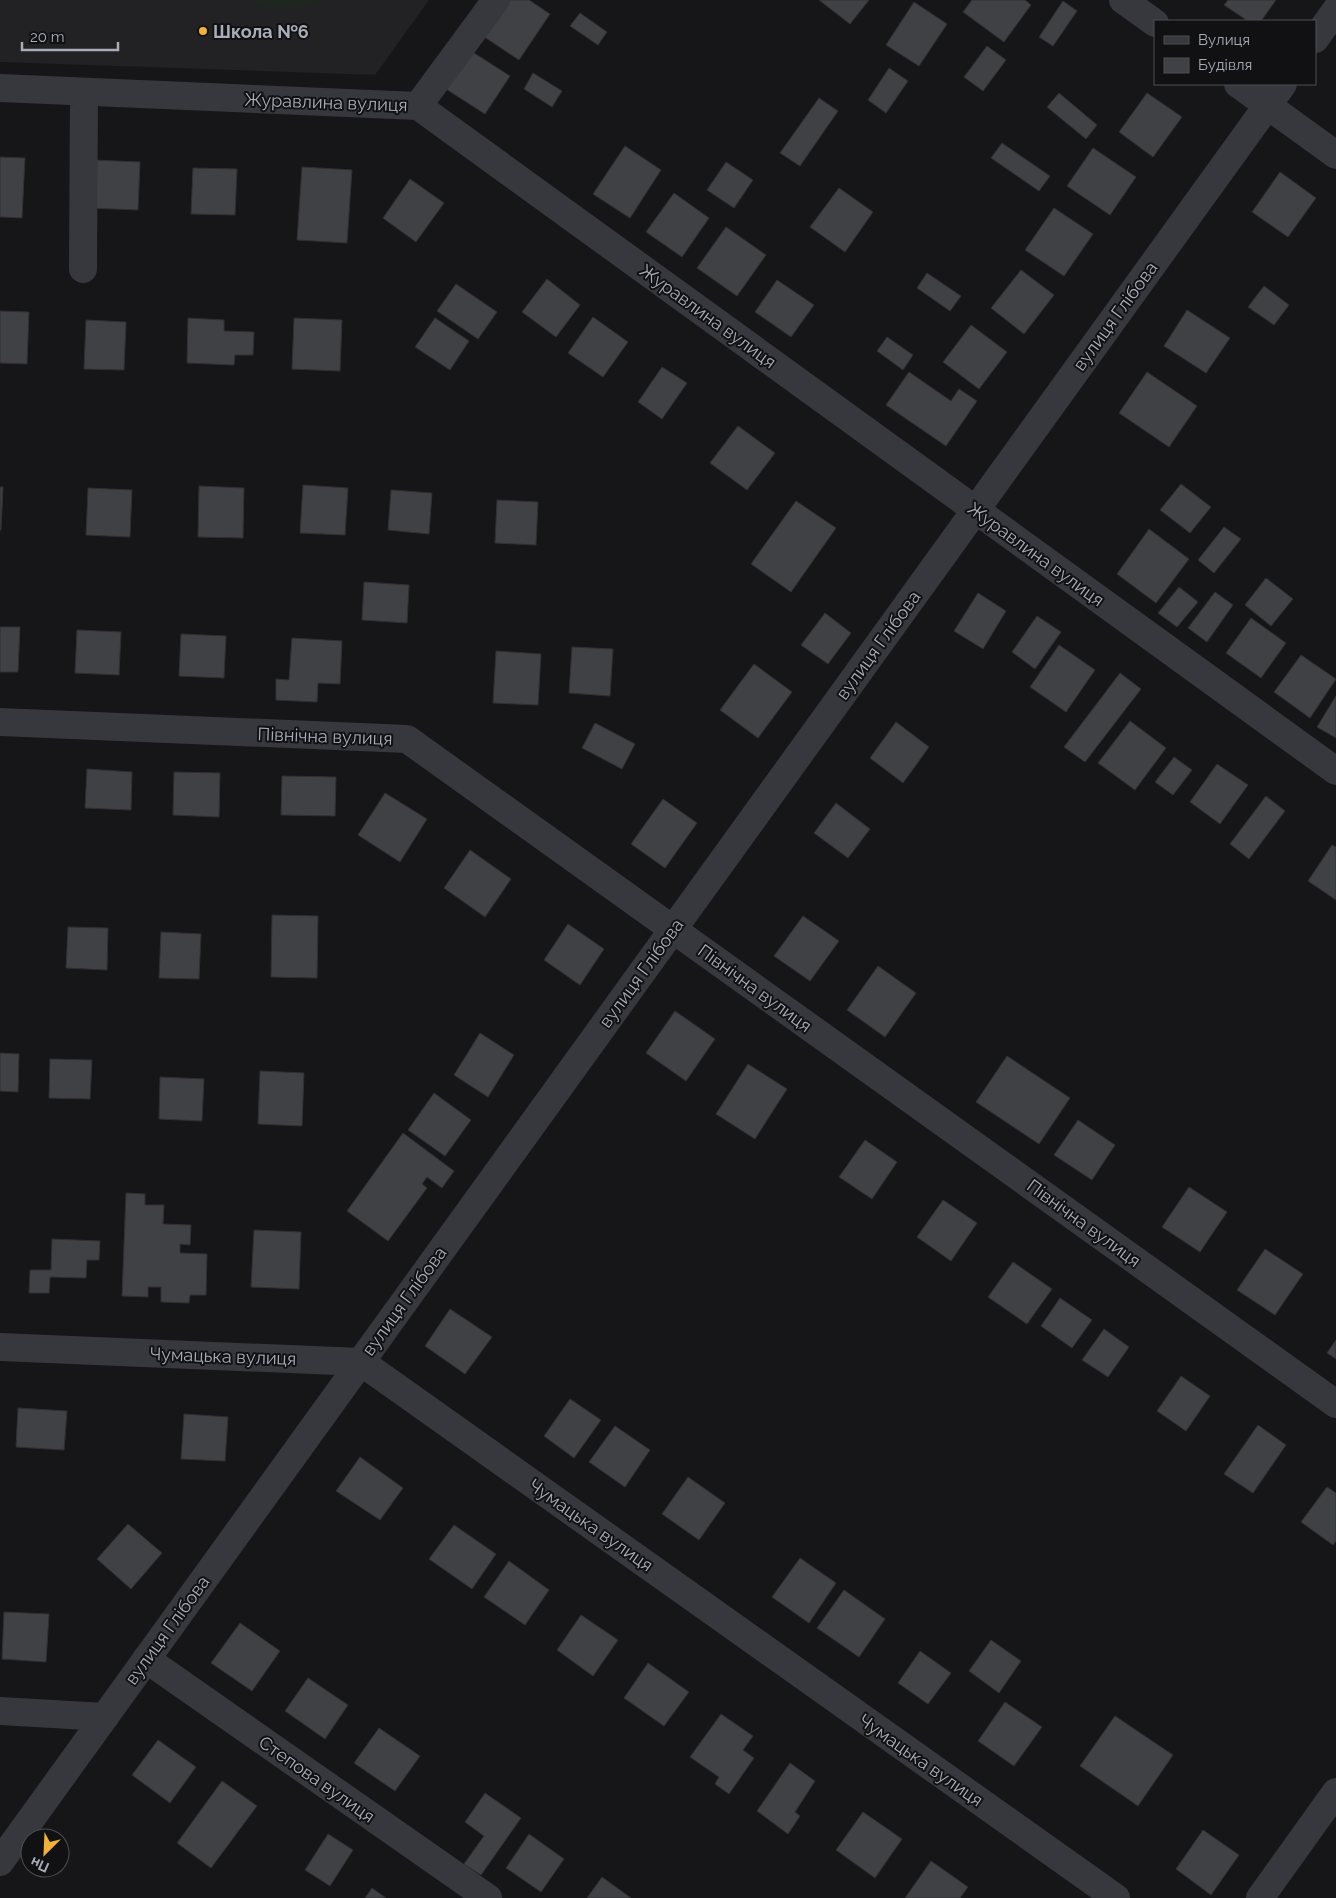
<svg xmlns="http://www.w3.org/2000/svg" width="1336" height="1898" viewBox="0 0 1336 1898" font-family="Raleway,sans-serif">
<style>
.built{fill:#222225}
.green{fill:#1e261f}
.building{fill:#404145;stroke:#303034}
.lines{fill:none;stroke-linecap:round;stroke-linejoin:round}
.minor{stroke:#37383d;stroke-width:28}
.poi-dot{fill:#f2b134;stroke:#111113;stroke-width:2}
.labels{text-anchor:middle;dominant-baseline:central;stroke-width:4;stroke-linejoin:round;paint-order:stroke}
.poi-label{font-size:18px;font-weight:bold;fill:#a8adb8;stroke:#111113;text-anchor:start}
.street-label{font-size:18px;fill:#a8adb8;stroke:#111113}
</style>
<rect width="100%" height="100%" fill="#161618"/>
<path class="built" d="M 0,0 L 429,0 L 375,75 L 0,62 Z"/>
<path class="green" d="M 253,0 L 322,0 C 302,9 272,16 253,0 Z"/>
<path class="building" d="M 507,0 L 529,0 L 550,14 L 519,60 L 483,36 Z
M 819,0 L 869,0 L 850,24 Z
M 972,0 L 1025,0 L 1031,5 L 1004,42 L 963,12 Z
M 1228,0 L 1276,0 L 1261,21 L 1248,21 L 1224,5 Z
M 1063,1 L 1077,11 L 1053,46 L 1039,37 Z
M 914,2 L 947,24 L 919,66 L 886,45 Z
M 580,13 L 607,32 L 598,45 L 570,26 Z
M 987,46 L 1006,60 L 983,91 L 964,77 Z
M 471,51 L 510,76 L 485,114 L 446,89 Z
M 889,68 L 908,81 L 886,113 L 868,100 Z
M 533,73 L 562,91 L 552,107 L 524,89 Z
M 1059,93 L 1097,125 L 1086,139 L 1047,107 Z
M 1147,93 L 1182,117 L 1153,157 L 1119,132 Z
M 819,98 L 838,111 L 800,166 L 780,153 Z
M 1002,143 L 1050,176 L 1039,191 L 991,158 Z
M 625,146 L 661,170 L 630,218 L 593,194 Z
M 1093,148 L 1136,177 L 1110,215 L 1067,186 Z
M 0,157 L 25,158 L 22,218 L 0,217 Z
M 92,160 L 140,162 L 138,210 L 90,208 Z
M 726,162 L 753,180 L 734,208 L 707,190 Z
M 302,167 L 352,170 L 347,243 L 297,240 Z
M 193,168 L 237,169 L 235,215 L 191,214 Z
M 1280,172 L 1316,198 L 1288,237 L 1252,212 Z
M 410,179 L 444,203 L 416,242 L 383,218 Z
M 839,188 L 873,212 L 845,252 L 810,227 Z
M 674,193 L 709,218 L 682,257 L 646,232 Z
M 1054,208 L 1093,234 L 1064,276 L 1025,250 Z
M 726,227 L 766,255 L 737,296 L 697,268 Z
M 1021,270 L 1054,295 L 1024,334 L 991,308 Z
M 927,273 L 961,296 L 950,311 L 917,288 Z
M 547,279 L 580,305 L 556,337 L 522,312 Z
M 777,280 L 814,305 L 791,337 L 755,312 Z
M 456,284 L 497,312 L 478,339 L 437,311 Z
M 1264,286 L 1289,305 L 1274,325 L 1248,307 Z
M 1187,310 L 1230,338 L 1206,373 L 1164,346 Z
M 0,311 L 29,312 L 27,364 L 0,363 Z
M 593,317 L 628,342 L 603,377 L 568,353 Z
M 188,318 L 224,320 L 224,331 L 254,332 L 253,355 L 235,355 L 234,365 L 187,363 Z
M 294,318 L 342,320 L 340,371 L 292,369 Z
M 435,318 L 469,341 L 450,370 L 415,347 Z
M 86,320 L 126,322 L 124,370 L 84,369 Z
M 971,325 L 1007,352 L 979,389 L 943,362 Z
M 887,337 L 913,355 L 903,370 L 877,351 Z
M 662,367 L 687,383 L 662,419 L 638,402 Z
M 909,372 L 951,401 L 959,389 L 977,401 L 946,446 L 886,405 Z
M 1147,372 L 1197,406 L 1169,447 L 1119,413 Z
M 738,426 L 775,453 L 747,490 L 710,463 Z
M 1181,484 L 1211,507 L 1190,533 L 1160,510 Z
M 303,485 L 348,488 L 345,535 L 300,533 Z
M 199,486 L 244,488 L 243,538 L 198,537 Z
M 0,487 L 3,487 L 1,530 L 0,530 Z
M 88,488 L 132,490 L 130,537 L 86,535 Z
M 391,490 L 432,493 L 429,534 L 388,530 Z
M 497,500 L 538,502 L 536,545 L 495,543 Z
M 796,501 L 836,528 L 791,592 L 751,564 Z
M 1224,527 L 1241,539 L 1214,573 L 1198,560 Z
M 1149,529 L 1189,559 L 1156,603 L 1117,574 Z
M 1266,578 L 1293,599 L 1271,626 L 1245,605 Z
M 364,582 L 409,585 L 407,623 L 362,620 Z
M 1179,587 L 1198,602 L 1177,627 L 1158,613 Z
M 1215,592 L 1233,605 L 1207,642 L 1188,628 Z
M 978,593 L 1006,611 L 983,649 L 954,631 Z
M 825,613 L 851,633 L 828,664 L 801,645 Z
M 1037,616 L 1061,632 L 1035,669 L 1012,652 Z
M 1251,618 L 1286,643 L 1261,678 L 1226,653 Z
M 0,627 L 20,627 L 18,672 L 0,672 Z
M 77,630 L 121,632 L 119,675 L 75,673 Z
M 181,634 L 226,636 L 224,678 L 179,676 Z
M 292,638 L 342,641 L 340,684 L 318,683 L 317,702 L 276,700 L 276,679 L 289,680 Z
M 1059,645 L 1095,670 L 1066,712 L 1030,687 Z
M 572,647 L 613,649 L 610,696 L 569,693 Z
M 496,651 L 541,654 L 538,705 L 493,703 Z
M 1301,655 L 1336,679 L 1310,718 L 1274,692 Z
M 754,664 L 792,692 L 758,738 L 720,710 Z
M 1120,673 L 1141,689 L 1085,762 L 1064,747 Z
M 1336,696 L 1336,738 L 1317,727 Z
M 1130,721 L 1166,748 L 1135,790 L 1098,763 Z
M 896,722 L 929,747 L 903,783 L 870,758 Z
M 595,723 L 635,744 L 622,769 L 582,748 Z
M 1174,757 L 1192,770 L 1173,795 L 1155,782 Z
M 1217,764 L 1248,785 L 1220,824 L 1190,802 Z
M 87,769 L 132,772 L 131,810 L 85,808 Z
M 174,772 L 220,773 L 219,817 L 173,815 Z
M 282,776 L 336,777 L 335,816 L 281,815 Z
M 385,793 L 427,819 L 400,862 L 358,835 Z
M 1266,796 L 1285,811 L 1249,859 L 1230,844 Z
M 663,799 L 697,823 L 665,868 L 631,844 Z
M 836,803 L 870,829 L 848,858 L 814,833 Z
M 1332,845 L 1336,847 L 1336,900 L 1308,881 Z
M 470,850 L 511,879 L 485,917 L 444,888 Z
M 272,915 L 318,916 L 317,978 L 271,977 Z
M 803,916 L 839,941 L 810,981 L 774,956 Z
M 568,924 L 604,949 L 580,985 L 544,960 Z
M 68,927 L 108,928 L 107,970 L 66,968 Z
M 161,932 L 201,934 L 199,979 L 159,978 Z
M 878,966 L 916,993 L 885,1037 L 847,1010 Z
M 675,1011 L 715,1039 L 686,1081 L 646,1053 Z
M 480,1033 L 514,1055 L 488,1097 L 454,1075 Z
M 0,1053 L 19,1054 L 18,1092 L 0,1091 Z
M 1007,1056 L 1070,1098 L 1039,1144 L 976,1102 Z
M 50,1059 L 92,1060 L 90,1099 L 49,1098 Z
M 748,1064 L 787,1089 L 755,1139 L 716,1114 Z
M 260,1071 L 304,1073 L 302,1126 L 258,1124 Z
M 160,1077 L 204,1079 L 202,1121 L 159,1119 Z
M 434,1093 L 471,1120 L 445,1156 L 408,1130 Z
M 1078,1120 L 1115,1145 L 1092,1180 L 1054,1155 Z
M 403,1133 L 454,1171 L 442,1188 L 427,1177 L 422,1184 L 427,1188 L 388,1241 L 347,1211 Z
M 865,1140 L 897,1162 L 872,1199 L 839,1177 Z
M 1189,1187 L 1227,1212 L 1200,1252 L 1162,1227 Z
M 126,1193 L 145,1194 L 145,1205 L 164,1205 L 163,1224 L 191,1225 L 190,1245 L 180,1244 L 180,1253 L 207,1254 L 206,1295 L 190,1295 L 189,1303 L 161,1302 L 161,1287 L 148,1287 L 148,1297 L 122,1296 Z
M 943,1200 L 977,1223 L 951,1261 L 917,1237 Z
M 254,1230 L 301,1232 L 299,1289 L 251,1287 Z
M 52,1239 L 100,1241 L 99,1260 L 87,1260 L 86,1278 L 50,1277 L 49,1293 L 29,1293 L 30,1270 L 51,1270 Z
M 1265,1249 L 1303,1274 L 1275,1315 L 1237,1290 Z
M 1013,1262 L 1052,1289 L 1027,1324 L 988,1297 Z
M 1060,1298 L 1092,1320 L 1072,1348 L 1041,1326 Z
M 450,1309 L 492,1337 L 465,1374 L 425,1346 Z
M 1104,1329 L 1129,1347 L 1108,1377 L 1082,1360 Z
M 1336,1340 L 1336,1359 L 1327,1353 Z
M 1181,1376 L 1210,1396 L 1186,1431 L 1157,1411 Z
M 570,1399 L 601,1420 L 574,1458 L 544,1436 Z
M 18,1408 L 67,1411 L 64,1450 L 16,1447 Z
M 184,1414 L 228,1417 L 225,1461 L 181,1459 Z
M 1258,1425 L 1286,1445 L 1253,1493 L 1224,1474 Z
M 615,1426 L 650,1450 L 625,1487 L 589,1462 Z
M 360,1457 L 403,1488 L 380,1520 L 336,1491 Z
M 688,1477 L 725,1503 L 699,1540 L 662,1514 Z
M 1327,1487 L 1336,1493 L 1336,1541 L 1333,1545 L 1301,1522 Z
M 128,1524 L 162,1553 L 131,1589 L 97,1559 Z
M 454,1525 L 496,1554 L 472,1589 L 429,1559 Z
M 800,1558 L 836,1583 L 809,1623 L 772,1597 Z
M 509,1561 L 549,1590 L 525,1625 L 484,1597 Z
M 844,1590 L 885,1619 L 859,1657 L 817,1628 Z
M 4,1612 L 49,1614 L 46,1662 L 2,1659 Z
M 581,1615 L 618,1640 L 593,1676 L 557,1650 Z
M 240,1623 L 280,1651 L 252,1691 L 211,1663 Z
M 991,1640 L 1021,1661 L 999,1693 L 969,1671 Z
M 920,1651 L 951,1673 L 928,1704 L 898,1683 Z
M 648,1663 L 689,1692 L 664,1726 L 624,1698 Z
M 308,1678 L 348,1705 L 325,1739 L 285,1711 Z
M 1005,1702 L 1042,1727 L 1014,1766 L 978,1741 Z
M 721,1714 L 753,1736 L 743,1750 L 754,1758 L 729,1794 L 715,1784 L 719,1777 L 690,1757 Z
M 1115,1716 L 1173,1755 L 1138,1806 L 1080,1766 Z
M 379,1728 L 420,1756 L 395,1791 L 354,1763 Z
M 158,1740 L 196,1767 L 170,1803 L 132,1775 Z
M 790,1763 L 815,1781 L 795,1812 L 800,1816 L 788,1834 L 757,1811 Z
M 222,1781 L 257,1806 L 211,1868 L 177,1843 Z
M 485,1793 L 521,1818 L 481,1875 L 464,1864 L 484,1836 L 465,1822 Z
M 863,1812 L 902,1839 L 875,1878 L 836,1850 Z
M 1203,1830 L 1239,1855 L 1211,1895 L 1176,1869 Z
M 328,1834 L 353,1850 L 330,1886 L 305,1870 Z
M 529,1834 L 564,1859 L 541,1892 L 506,1868 Z
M 931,1861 L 968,1887 L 960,1898 L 905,1898 Z
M 602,1877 L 631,1898 L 587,1898 Z
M 372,1888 L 386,1898 L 365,1898 Z"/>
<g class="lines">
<path class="minor" d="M 1123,0 L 1155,23
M 1315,39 L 1336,10
M 1238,84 L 1336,155
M 0,88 L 418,106 L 1336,771
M 418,106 L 496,0
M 83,269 L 84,92
M 0,722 L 407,739 L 1336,1404
M 0,1347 L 361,1362 L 1116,1898
M 146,1659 L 488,1898
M 0,1711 L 105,1717
M 0,1862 L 1283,84
M 1260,1898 L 1336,1792"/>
</g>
<circle class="poi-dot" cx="203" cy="31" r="5"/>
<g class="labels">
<g class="poi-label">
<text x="213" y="31">Школа №6</text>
</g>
<g class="street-label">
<text transform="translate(326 102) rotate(2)">Журавлина вулиця</text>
<text transform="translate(708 316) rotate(36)">Журавлина вулиця</text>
<text transform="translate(1115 316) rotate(-54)">вулиця Глібова</text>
<text transform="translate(1036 554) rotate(36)">Журавлина вулиця</text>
<text transform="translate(878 645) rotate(-54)">вулиця Глібова</text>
<text transform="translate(325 736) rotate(2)">Північна вулиця</text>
<text transform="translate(641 973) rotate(-54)">вулиця Глібова</text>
<text transform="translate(755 988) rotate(36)">Північна вулиця</text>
<text transform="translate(1084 1223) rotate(36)">Північна вулиця</text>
<text transform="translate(404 1301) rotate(-54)">вулиця Глібова</text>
<text transform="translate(223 1356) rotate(2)">Чумацька вулиця</text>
<text transform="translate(591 1525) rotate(35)">Чумацька вулиця</text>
<text transform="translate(167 1630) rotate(-54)">вулиця Глібова</text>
<text transform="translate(921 1760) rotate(35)">Чумацька вулиця</text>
<text transform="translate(317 1779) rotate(35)">Степова вулиця</text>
</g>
</g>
<rect x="1154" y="20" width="162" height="65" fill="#111113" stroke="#4d4f55"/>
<rect x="1164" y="36" width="25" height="8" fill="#37383d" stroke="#4d4f55"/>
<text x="1198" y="45" font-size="15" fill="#a8adb8">Вулиця</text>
<rect x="1164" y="58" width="25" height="15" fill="#404145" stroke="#4d4f55"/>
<text x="1198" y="70" font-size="15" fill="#a8adb8">Будівля</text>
<g transform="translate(45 1853) rotate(204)"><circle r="24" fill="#111113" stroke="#4d4f55"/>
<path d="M0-4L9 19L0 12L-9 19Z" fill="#f2b134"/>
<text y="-8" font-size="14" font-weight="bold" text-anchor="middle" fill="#a8adb8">Пн</text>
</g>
<path d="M22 42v8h96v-8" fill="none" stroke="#a8adb8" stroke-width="2.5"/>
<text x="30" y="42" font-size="15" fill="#a8adb8" stroke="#111113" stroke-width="4" paint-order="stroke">20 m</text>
</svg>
